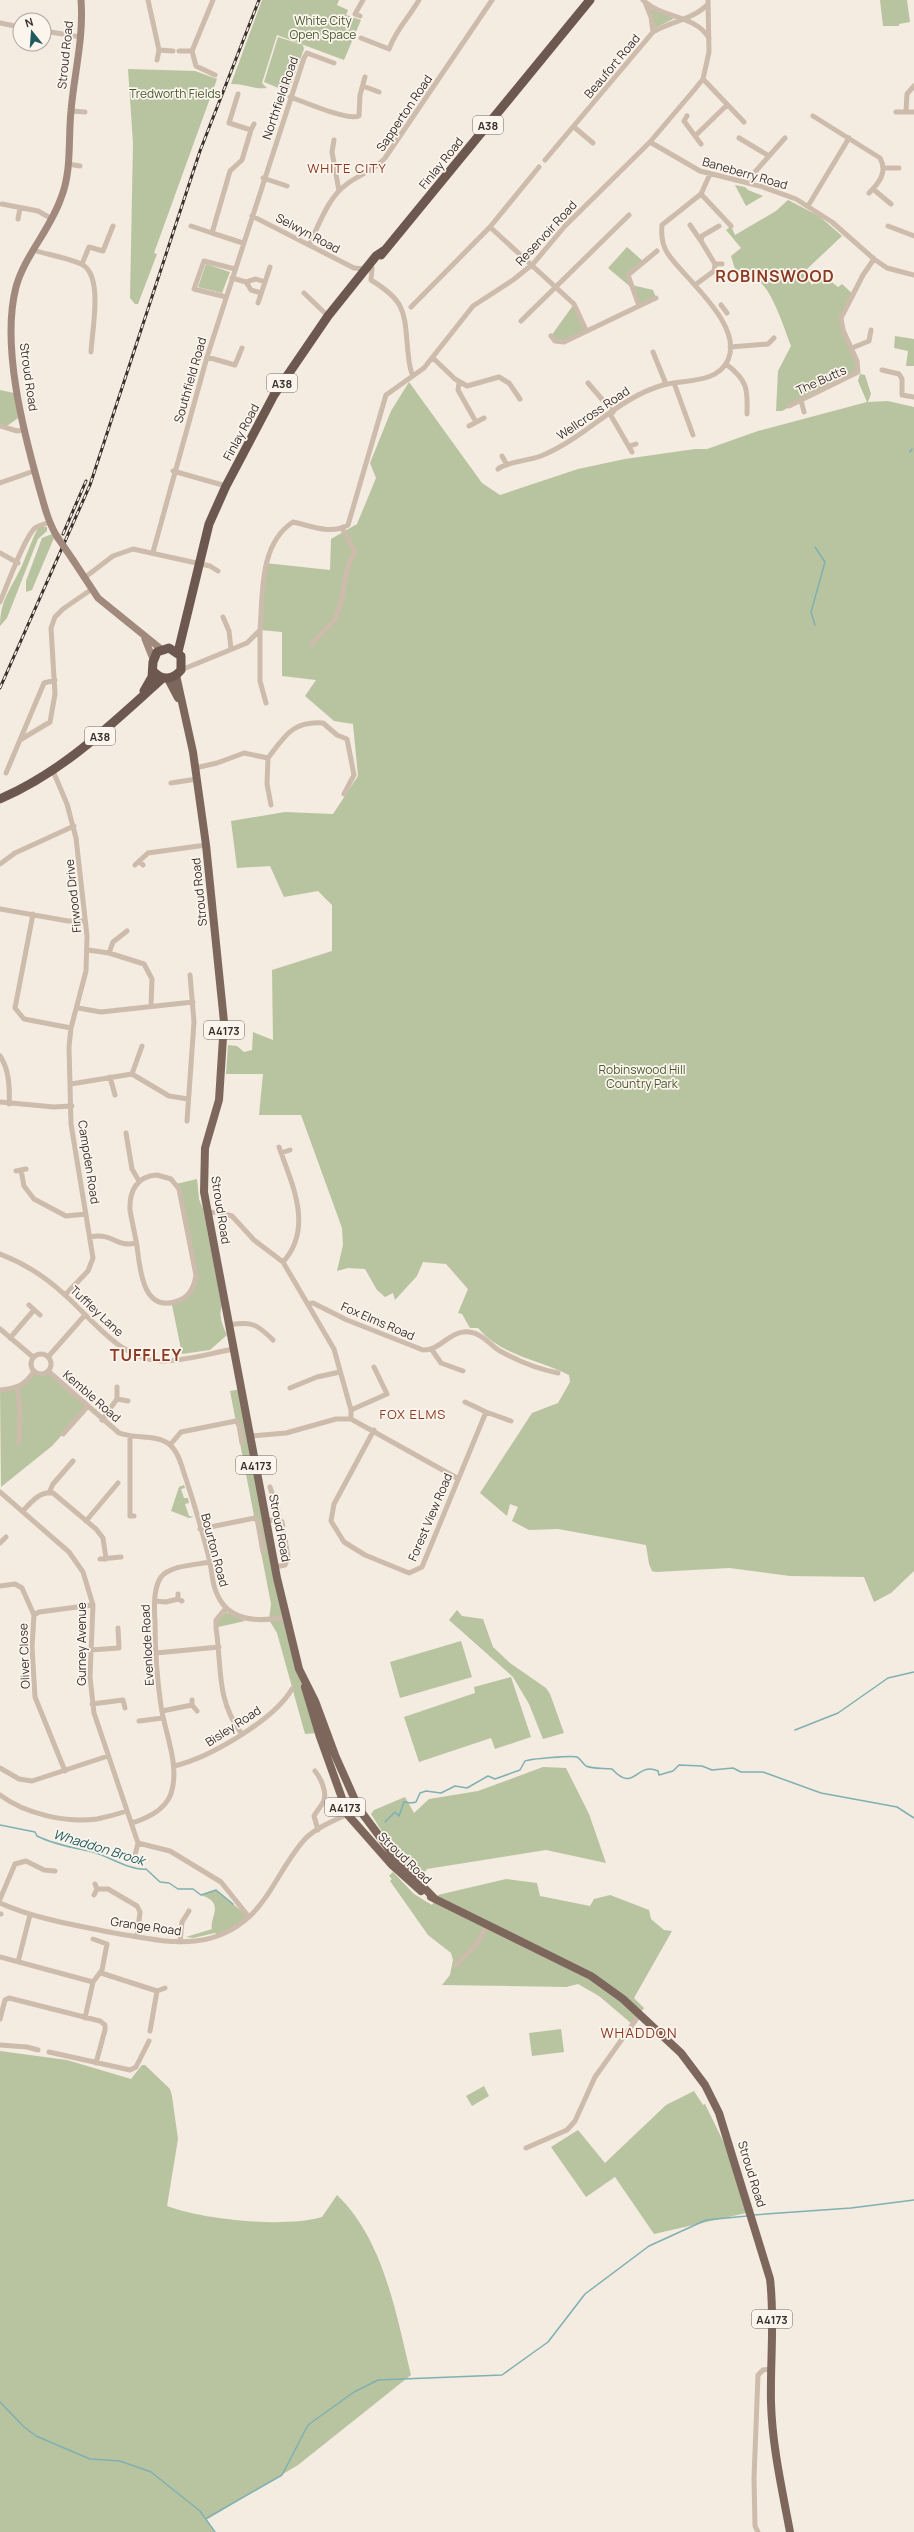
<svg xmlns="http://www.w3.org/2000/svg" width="914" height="2532" viewBox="0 0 914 2532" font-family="Manrope,sans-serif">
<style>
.green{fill:#b8c4a0}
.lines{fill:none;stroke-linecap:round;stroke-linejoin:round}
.stream{stroke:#7fb0b2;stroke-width:1.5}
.minor{stroke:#cdbbac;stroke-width:5}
.secondary{stroke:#a18a7d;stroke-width:7}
.primary{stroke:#7d675c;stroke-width:8}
.trunk{stroke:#6c584f;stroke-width:9}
.rail-casing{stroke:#3b302b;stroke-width:3}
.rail{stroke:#fbf5ee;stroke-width:1.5;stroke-dasharray:4.5;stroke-linecap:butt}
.secondary-bridge{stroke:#a18a7d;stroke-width:7}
.labels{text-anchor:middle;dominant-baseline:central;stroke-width:3.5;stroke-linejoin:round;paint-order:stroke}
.shield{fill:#fbf5ee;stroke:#756b66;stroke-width:1}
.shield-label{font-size:11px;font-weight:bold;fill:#3b302b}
.park-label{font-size:12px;fill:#4a5a2e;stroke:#fbf5ee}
.street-label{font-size:12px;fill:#3b302b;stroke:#fbf5ee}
.neighbourhood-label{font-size:13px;letter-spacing:1px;fill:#8c3b22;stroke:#fbf5ee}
.water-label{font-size:13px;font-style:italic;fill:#1f5a5e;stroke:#fbf5ee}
.quarter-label{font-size:14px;letter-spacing:1px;fill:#8c3b22;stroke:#fbf5ee}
.district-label{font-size:16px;font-weight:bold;letter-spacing:1px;fill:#8c3b22;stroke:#fbf5ee}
</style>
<rect width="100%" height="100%" fill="#f4ebe1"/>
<path class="green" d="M 262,0 L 339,0 L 337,5 L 348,10 L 346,15 L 361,20 L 344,60 L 277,35 L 262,83 L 267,88 C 255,90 244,83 231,84 Z
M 880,0 L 907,0 L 910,22 L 899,24 L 899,26 L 883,26 Z
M 650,9 L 673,18 L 673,19 L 655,28 Z
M 278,37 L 303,45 L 304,49 L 288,92 L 264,82 Z
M 128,69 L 195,71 L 217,79 L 154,253 L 157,254 L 138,304 L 135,304 L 130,298 L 133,143 Z
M 735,185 L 745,187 L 748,190 L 763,196 L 746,206 Z
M 788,200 L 819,216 L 842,236 L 807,269 L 806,277 L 812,285 L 822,274 L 838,287 L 842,284 L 854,295 L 841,318 L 859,369 L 782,411 L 776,411 L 778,371 L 791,346 C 785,331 771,285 756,280 C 750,278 743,277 737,276 L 731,256 L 741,248 L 726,230 L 731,226 L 735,235 L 776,211 Z
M 627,247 L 644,262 L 628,275 L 632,285 L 653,290 L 656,298 L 639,306 L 633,289 L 608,268 Z
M 206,264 L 230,272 L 222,293 L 198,287 Z
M 574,304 L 586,330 L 559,343 L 551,336 Z
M 895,336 L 914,339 L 914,366 L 906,366 L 908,351 L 894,348 Z
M 860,374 L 865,375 L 871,394 L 868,402 L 888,401 L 914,407 L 914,1571 L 891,1593 L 874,1602 L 864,1577 L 790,1576 L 729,1568 L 656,1572 L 652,1571 L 649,1564 L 646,1545 L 558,1529 L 529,1530 L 512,1521 L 518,1507 L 510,1504 L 507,1516 L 480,1493 L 532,1413 L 558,1403 L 570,1382 L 569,1375 C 538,1359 502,1356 478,1328 L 470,1328 L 462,1314 L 458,1313 L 468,1289 L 446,1264 L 423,1262 L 417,1276 L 395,1300 L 393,1293 L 385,1297 L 377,1290 L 365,1269 L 348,1268 L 337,1271 L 343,1245 L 342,1228 L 301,1115 L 259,1115 L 263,1074 L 226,1074 L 228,1045 L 237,1046 L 244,1052 L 252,1050 L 253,1032 L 273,1040 L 272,970 L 332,951 L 332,905 L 318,891 L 284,897 L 270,866 L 237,868 L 231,821 L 285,812 L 333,814 L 358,776 L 353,724 L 334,721 L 305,696 L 316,680 L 282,676 L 282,632 L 260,630 L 265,563 L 330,570 L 331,539 L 357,524 L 376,478 L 370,463 L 391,411 L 409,382 L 482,483 L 500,495 L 578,469 L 625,459 L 695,449 L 707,449 L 758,431 L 867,402 L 858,381 Z
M 0,390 L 14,393 L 18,418 L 7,426 L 0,424 Z
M 41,527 L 47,527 L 47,531 L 38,539 L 7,618 L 0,626 C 0,598 13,587 23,563 C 28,551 32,540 38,528 Z
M 52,534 L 54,538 L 34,585 L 32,590 L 26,592 L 26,581 L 42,538 Z
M 197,1179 L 199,1199 L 203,1209 L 222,1306 C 218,1316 223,1326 227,1335 L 210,1350 L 182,1354 L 172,1305 L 183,1299 L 195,1281 L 176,1184 Z
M 34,1371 L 41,1374 L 48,1371 L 88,1406 L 52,1446 L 1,1487 L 0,1390 L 17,1388 Z
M 242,1389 L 265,1516 L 318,1733 L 305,1734 L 277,1633 L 269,1620 L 271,1604 L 230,1391 Z
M 184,1485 L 185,1488 L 181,1489 L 184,1498 L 188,1498 L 189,1503 L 185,1504 L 189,1516 L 194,1517 L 189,1518 L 171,1511 L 179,1487 Z
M 457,1610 L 462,1616 L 483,1619 L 493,1647 L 510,1663 L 546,1688 L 550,1694 L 564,1733 L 543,1739 L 529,1704 L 513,1677 L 449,1620 Z
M 226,1612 L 245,1621 L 218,1627 L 218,1621 Z
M 461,1641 L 472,1677 L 400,1698 L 390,1662 Z
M 511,1677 L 531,1737 L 495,1749 L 491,1738 L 419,1762 L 404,1717 L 475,1693 L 474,1687 Z
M 543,1767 L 566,1768 L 589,1814 L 606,1863 L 546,1850 L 427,1869 L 420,1879 L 394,1851 L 371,1814 L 374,1810 L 405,1797 L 414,1813 L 429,1799 L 478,1791 Z
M 393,1872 L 414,1894 L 432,1905 L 438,1895 L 506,1879 L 537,1883 L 540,1896 L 590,1906 L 594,1899 L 610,1895 L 649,1910 L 651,1919 L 664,1930 L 672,1931 L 634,1998 L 644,2008 L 632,2024 L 599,1996 L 578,1984 L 566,1987 L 442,1985 L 450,1975 L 453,1960 L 451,1953 L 428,1935 L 390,1881 L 392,1879 L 389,1876 Z
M 216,1890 L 249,1917 L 218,1936 L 215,1933 L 193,1938 L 186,1937 L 212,1929 C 209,1918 226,1903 201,1895 Z
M 561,2029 L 564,2052 L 532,2056 L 529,2033 Z
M 0,2051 L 67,2060 L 131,2079 L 142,2065 L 145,2065 L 170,2089 L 172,2096 L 178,2139 L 167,2206 C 204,2220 285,2228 322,2217 L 337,2195 C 384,2240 396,2314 411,2375 L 298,2465 L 206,2520 L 214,2532 L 0,2532 Z
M 484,2086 L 489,2096 L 472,2106 L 466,2096 Z
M 694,2091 L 703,2105 L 705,2104 L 728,2151 L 746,2213 L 654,2234 L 615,2177 L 586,2197 L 551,2147 L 578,2130 L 605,2163 L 666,2105 Z"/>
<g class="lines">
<path class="stream" d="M 910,452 L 912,449
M 815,547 L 825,562 L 811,612 L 815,625
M 795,1730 L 838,1713 L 888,1678 L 914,1672
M 385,1822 L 395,1812 L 399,1816 L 404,1802 L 411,1803 L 416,1802 L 420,1793 L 426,1791 L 441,1793 L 455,1786 L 467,1788 L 488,1776 L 495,1779 L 520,1770 L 525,1761 C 530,1759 573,1755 577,1757 C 581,1759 583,1764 586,1766 C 592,1769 605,1768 612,1769 C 635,1794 636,1761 658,1771 L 659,1775 L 673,1771 L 679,1765 L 702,1766 L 712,1770 L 733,1768 L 741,1772 L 763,1772 L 821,1793 L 897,1807 L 914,1818
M 0,1825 L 35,1832 L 37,1836 C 55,1845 75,1848 93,1852 C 108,1856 131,1871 146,1869 L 160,1882 L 169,1883 L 178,1889 L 193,1889 L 201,1895 L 216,1890 L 233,1904
M 753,2215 L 851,2208 L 914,2200
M 0,2402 L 24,2427 L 36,2436 L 90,2459 L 120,2461 L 151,2472 L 200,2511 L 215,2532
M 207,2518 L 282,2475 L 308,2425 L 354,2392 L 378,2380 L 502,2375 L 548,2342 L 585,2294 L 649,2246 L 706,2220 L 747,2216"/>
<path class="minor" d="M 148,0 L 159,50
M 643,0 C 662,19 694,14 709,38
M 645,2 L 651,17 L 653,32
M 360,16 L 355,14 L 363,0
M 0,23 L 20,27
M 44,31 L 81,37
M 361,38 L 389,49 C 397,28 408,19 419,0
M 179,51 L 192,51 L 213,0
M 192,51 L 196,66 L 215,75
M 157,60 L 159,50 L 173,51
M 703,79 L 744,122
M 363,86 L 379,92
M 238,94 L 229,123 L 251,130 L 242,160 L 230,171 L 212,233 L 243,243
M 290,97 C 305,102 347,121 359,116 L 360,95 L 365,77
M 71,111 L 85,112
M 896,112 L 914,112
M 906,112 L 907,94 L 914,86
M 687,116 L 684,121 L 701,144
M 813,116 L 880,158 C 888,172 879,183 869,193
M 574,127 L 593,143
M 251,130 L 254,124
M 695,136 L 727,105
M 739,138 L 769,156
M 334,140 L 332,152 L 339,191
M 650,142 L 700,171 L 760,186 L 796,199 L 832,222 L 874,259 L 887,268 L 914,275
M 545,160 L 653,32 C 671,21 693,20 708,4
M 68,164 L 80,166
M 884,168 L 899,168
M 263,178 L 287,186
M 752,184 L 755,172 L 785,138
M 873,189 L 891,204
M 701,194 L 731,226
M 2,204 L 38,211 L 52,219
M 808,206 L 849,138
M 252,216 L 354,268 L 365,269
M 18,219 L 20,208
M 690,225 L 701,241
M 191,226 L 212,233
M 888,226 L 914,236
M 490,227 L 574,304 L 586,330
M 309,245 C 319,225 328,197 347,184 C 360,174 374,171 385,158 L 492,0
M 33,250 C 48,255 66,257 81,264 C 104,274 92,330 91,352
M 82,264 L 89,247 L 103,251 L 113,226
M 715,264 L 722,264
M 372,268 L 371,280 C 407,302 404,312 408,352 C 409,360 409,368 413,376
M 232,278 L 246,282
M 695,285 L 714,271 L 715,264 L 701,241 L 702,236 L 719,226
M 261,293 L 251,290 L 246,282 L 256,279 L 265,282
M 304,293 L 328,316
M 226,297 L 194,289 L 204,261 L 235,269
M 258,303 L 270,267
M 721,305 L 727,313
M 639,306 L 656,298
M 411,307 L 490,227 L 539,167
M 521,321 L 629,215
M 551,336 L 555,341 L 564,342 L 639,306 L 628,275 L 657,251
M 730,347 L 768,344 L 774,338
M 852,348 L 869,341 L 871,330
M 653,352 L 666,384
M 207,357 L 235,365 L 242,348
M 433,358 L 455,379 L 467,386 L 499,377 L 509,383 L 520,399
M 726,364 C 747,380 748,388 747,414
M 882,370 L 899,374 L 902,379 L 902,395 L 914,397
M 459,383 L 458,390 L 476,422
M 588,383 L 613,412
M 674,383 L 693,435
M 801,400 L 804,412
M 789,406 L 858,372 L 857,361 L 843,330 L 841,318 L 863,275 L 874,259
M 610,414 L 632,452
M 0,426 L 17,431 L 23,430
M 469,426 L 484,418
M 630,446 L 636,444
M 502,456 L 507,465
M 498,469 C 509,461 528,461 541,456 C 586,438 617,398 663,385 C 685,379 717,384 728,360 C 744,325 685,279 668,254 C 662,245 661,235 662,225 L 701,194 L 710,174
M 173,471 L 226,486
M 0,483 L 34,471
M 153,552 L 207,357 L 304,58 L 307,53 L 334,63
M 0,553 L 18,563
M 84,578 L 113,556 L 133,549 L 210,566 L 218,571
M 0,602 C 7,586 24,538 35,528 C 39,525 45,524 50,522
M 223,617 L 229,631 L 231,649
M 260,630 L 260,681 L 266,703
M 312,645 C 318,633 331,628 336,617 C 346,596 342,571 355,552 L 342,528
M 181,670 L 247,643 L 260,630 C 263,594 259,544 293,522 C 311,526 331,535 348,525 L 386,395 L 424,368 L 473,306 L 513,280 L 533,264 L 565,226 L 650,142 L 695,89 L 703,79 L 709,52 L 708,0
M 20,740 L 50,722 L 55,694 L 51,628 L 55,617 L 63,609 L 92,589
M 268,758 L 267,784 L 271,805
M 195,768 L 217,763 L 244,753 L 268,758 C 285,736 292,721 323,723 L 337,735 L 347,739 L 354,775 L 344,794
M 53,771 L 67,804 L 76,838 L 87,936 L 86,971 L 71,1028 L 69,1047 L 71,1124 L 93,1258 L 88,1271 L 65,1295
M 6,773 L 44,683 L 55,680
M 171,783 L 197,779
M 139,861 L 143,865
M 0,864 L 15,853 L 74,826
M 135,865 L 148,853 L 206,845
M 0,909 L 68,921 L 85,921
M 33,914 L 15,1008 L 24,1019 L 71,1028
M 88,950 L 109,953 L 144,964 L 152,979 L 151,1006
M 109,953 L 113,942 L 127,931
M 78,1008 L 101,1012 L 193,1002
M 0,1056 C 9,1069 10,1089 9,1104
M 132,1074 L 142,1046
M 110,1077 L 115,1095
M 71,1084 L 132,1074 L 169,1096 L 188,1099
M 0,1102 L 54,1107 L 72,1106
M 187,1121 L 194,1022 L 190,975
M 126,1133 L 132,1169 L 139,1181
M 279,1147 C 292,1184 314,1228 283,1262
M 281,1153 L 290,1150
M 21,1170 L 24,1186 L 34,1199 L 66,1216 L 86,1214
M 16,1171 L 26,1169
M 157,1175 L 171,1179 L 179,1189 L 196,1275 C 195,1285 190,1296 180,1300 C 143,1316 140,1270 137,1246 C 135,1234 132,1222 130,1210 C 129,1191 137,1176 157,1175 Z
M 208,1213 L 217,1212 L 232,1216 L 254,1240 L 283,1262 L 334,1349 L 351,1410 L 351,1419
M 90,1237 C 114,1232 115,1248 136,1243
M 0,1254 C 24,1263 47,1278 66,1296 C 94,1321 121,1360 162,1361 C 186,1361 211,1353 234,1349
M 308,1304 L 313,1303 L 347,1320 L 423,1350 C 442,1350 449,1330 469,1332 C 482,1333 490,1345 500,1351 C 518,1361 538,1369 558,1373
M 29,1305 L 40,1315
M 229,1325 C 252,1321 257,1324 273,1340
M 0,1329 L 33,1357
M 10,1338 L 34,1310
M 432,1350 L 441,1363 L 463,1371
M31 1364a10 10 0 1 1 20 0a10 10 0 1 1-20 0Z
M 48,1357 L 85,1315
M 48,1371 L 119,1433 C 135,1439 156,1434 169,1444 C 179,1452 182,1468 186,1479 C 195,1506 203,1534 210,1562 C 212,1572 212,1584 217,1594 C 229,1623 260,1622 285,1617
M 17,1388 L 20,1407 L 19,1443
M 290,1388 L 317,1377 L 340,1372
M 0,1390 C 16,1388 25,1386 34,1371
M 117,1399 L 128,1401
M 351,1410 L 387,1394 L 374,1367
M 486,1412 L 511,1421
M 102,1420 L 117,1399 L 117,1387
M 374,1430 L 334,1504 L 331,1521 L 344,1542 L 365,1555 L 409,1573 L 422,1567 L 486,1412 L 465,1402
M 63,1434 L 88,1406
M 250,1436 L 286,1433 L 336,1419 L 351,1419 L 457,1478
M 130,1437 L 130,1516 L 134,1516
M 170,1445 L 181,1432 L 236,1421 L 239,1425 L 242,1443
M 270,1487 C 273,1498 279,1508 279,1519 L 282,1522 L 288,1557 L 285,1565 L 275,1567
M 0,1492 L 69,1552 L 83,1572 L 93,1605 L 90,1677 L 94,1713 L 138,1843 L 134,1859
M 49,1493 L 53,1484 L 73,1461
M 23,1511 C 31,1502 40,1491 53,1493 L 96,1529 L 103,1538 L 106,1559
M 86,1521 L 118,1483
M 266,1521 L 279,1519
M 200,1529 L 255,1518 L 258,1522 L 263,1552
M 0,1543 L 6,1537
M 100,1559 L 121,1557
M 0,1586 L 15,1584 L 22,1588 L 34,1615
M 178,1594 L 178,1599 L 182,1601
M 155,1601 L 166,1602 L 178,1599
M 226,1608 L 216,1620 L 216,1628 C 222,1668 216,1699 241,1733
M 34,1615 L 32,1647 L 35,1697 L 65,1771
M 34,1615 L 39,1612 L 93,1605
M 90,1650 L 119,1648 L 118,1628
M 156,1653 L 219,1647
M 192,1700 L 192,1705 L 197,1711
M 92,1704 L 123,1700 L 125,1708
M 162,1711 L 192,1705
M 139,1721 L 163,1718
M 174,1766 C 209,1758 274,1720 292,1689
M 0,1768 L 19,1779 L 32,1781 L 108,1756
M 315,1771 C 320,1777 327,1791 324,1800 C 322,1806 317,1810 314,1816 L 318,1830
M 0,1795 C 25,1814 66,1823 97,1819 C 107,1817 118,1814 127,1811
M 132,1823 C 148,1818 168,1809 172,1790 C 179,1763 165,1733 161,1706 C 157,1679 155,1649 155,1621 C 154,1608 153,1588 161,1577 C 171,1565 196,1565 210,1562
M 138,1843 L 170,1851 L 221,1882 L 249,1917
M 97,1889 L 108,1889 L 137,1906 L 140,1912 L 137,1937
M 94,1895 L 97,1889 L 95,1884
M 0,1899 L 15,1864 L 26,1861 L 44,1870 L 55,1871
M 0,1903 C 36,1919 75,1925 114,1933 C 140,1937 168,1944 195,1941 C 215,1939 235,1930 250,1916 C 273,1894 284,1861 306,1838 C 319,1825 343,1817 359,1809
M 0,1914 L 1,1914
M 180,1942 L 182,1922 L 189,1911
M 0,1957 L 93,1982
M 18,1962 L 30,1915
M 456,1965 L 476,1945 L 487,1926
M 101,1973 L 157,1991
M 85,2018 L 93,1982 L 102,1970 L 107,1944 L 93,1939
M 0,2019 L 5,2000 L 9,1998 L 100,2021 L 105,2025 L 105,2030 L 96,2063
M 150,2031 L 157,1991 L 165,1988
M 0,2045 L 27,2047 L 38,2050
M 49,2052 L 130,2070 L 136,2067 L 149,2041
M 526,2148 L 567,2130 L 575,2121 L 595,2077 L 640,2014
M 758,2532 L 755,2526 L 754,2478 L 758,2375 L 763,2370 L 771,2369"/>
<path class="secondary" d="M 58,538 C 48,523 44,504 39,487 C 23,430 1,345 16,287 C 25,255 50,230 61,198 C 72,171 68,140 71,111 C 74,74 84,38 81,0
M 73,560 L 98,598 L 161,649
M 145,639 L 153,659"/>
<path class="primary" d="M 176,675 L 193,752 L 206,845 L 224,1022 L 219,1100 L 205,1148 L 204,1192 L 277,1578 L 299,1669 L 315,1701 L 335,1755 L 359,1809 L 398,1861 L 435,1899
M 168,679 L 178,698
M 305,1687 L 320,1737 L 348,1815 L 392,1865 L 421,1891
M 431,1897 L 591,1976 L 623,1999 L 681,2053 L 705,2085 L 719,2113 L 770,2279 C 775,2320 770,2361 771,2402 C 772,2445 782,2489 790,2532"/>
<path class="trunk" d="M 381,255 L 590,0
M 178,652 L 209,524 L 226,486 L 274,395 L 328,316 L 376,256 L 385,250
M 144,691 L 152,677 L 153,662 L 157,652 L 169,648 L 181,656 L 181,670 C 173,680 162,681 153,671
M 0,799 C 66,770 110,725 163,678"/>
<defs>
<path id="rail" d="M 63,534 L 86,481
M 0,688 L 90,485 L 200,151 L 259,0"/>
</defs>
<use href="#rail" class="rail-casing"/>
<use href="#rail" class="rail"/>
<path class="secondary-bridge" d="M 58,538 L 73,560"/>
</g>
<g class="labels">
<g class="shield">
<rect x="473" y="116" width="30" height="18" rx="3"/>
<rect x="267" y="374" width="30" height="18" rx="3"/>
<rect x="85" y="727" width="30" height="18" rx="3"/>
<rect x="204" y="1021" width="40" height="18" rx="3"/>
<rect x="236" y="1456" width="40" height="18" rx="3"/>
<rect x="325" y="1798" width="40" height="18" rx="3"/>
<rect x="752" y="2310" width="40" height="18" rx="3"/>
</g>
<g class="shield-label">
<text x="488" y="125">A38</text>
<text x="282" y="383">A38</text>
<text x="100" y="736">A38</text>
<text x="224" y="1030">A4173</text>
<text x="256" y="1465">A4173</text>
<text x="345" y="1807">A4173</text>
<text x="772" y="2319">A4173</text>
</g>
<g class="park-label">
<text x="323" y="20">White City<tspan x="323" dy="14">Open Space</tspan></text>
<text x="175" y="93">Tredworth Fields</text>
<text x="642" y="1069">Robinswood Hill<tspan x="642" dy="14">Country Park</tspan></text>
</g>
<g class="street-label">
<text transform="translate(65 55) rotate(-84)">Stroud Road</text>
<text transform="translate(612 66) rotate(-50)">Beaufort Road</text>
<text transform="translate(280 98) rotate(-71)">Northfield Road</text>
<text transform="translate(404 113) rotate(-56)">Sapperton Road</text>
<text transform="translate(441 163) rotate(-51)">Finlay Road</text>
<text transform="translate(745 173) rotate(16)">Baneberry Road</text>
<text transform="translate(308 233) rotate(28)">Selwyn Road</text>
<text transform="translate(546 233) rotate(-47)">Reservoir Road</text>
<text transform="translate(29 377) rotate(82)">Stroud Road</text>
<text transform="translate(190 380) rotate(-74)">Southfield Road</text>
<text transform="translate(821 380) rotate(-24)">The Butts</text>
<text transform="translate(593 413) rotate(-34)">Wellcross Road</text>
<text transform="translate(241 432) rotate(-62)">Finlay Road</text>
<text transform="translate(199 892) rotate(-96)">Stroud Road</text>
<text transform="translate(73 896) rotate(-96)">Firwood Drive</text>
<text transform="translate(89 1162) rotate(81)">Campden Road</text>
<text transform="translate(221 1210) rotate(81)">Stroud Road</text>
<text transform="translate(97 1311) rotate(43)">Tuffley Lane</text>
<text transform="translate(378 1321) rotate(23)">Fox Elms Road</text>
<text transform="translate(92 1396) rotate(41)">Kemble Road</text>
<text transform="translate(430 1517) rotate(-67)">Forest View Road</text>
<text transform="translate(280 1528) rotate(79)">Stroud Road</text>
<text transform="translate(215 1550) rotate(75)">Bourton Road</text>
<text transform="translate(81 1644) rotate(-90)">Gurney Avenue</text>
<text transform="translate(147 1645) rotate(-93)">Evenlode Road</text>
<text transform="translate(24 1656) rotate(-92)">Oliver Close</text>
<text transform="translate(233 1726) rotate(-33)">Bisley Road</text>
<text transform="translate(405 1858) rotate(44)">Stroud Road</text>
<text transform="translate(146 1926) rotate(8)">Grange Road</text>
<text transform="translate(752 2174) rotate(73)">Stroud Road</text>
</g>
<g class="neighbourhood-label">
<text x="347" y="168">WHITE CITY</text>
<text x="413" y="1414">FOX ELMS</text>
</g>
<g class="water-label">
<text transform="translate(99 1847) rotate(17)">Whaddon Brook</text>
</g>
<g class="quarter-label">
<text x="639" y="2032">WHADDON</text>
</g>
<g class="district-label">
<text x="775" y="276">ROBINSWOOD</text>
<text x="146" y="1355">TUFFLEY</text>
</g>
</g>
<g transform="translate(32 32) rotate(343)"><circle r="19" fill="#fbf5ee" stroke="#aea6a0"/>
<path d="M0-3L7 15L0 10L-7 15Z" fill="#1f5a5e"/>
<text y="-6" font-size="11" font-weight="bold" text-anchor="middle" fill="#3b302b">N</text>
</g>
</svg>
